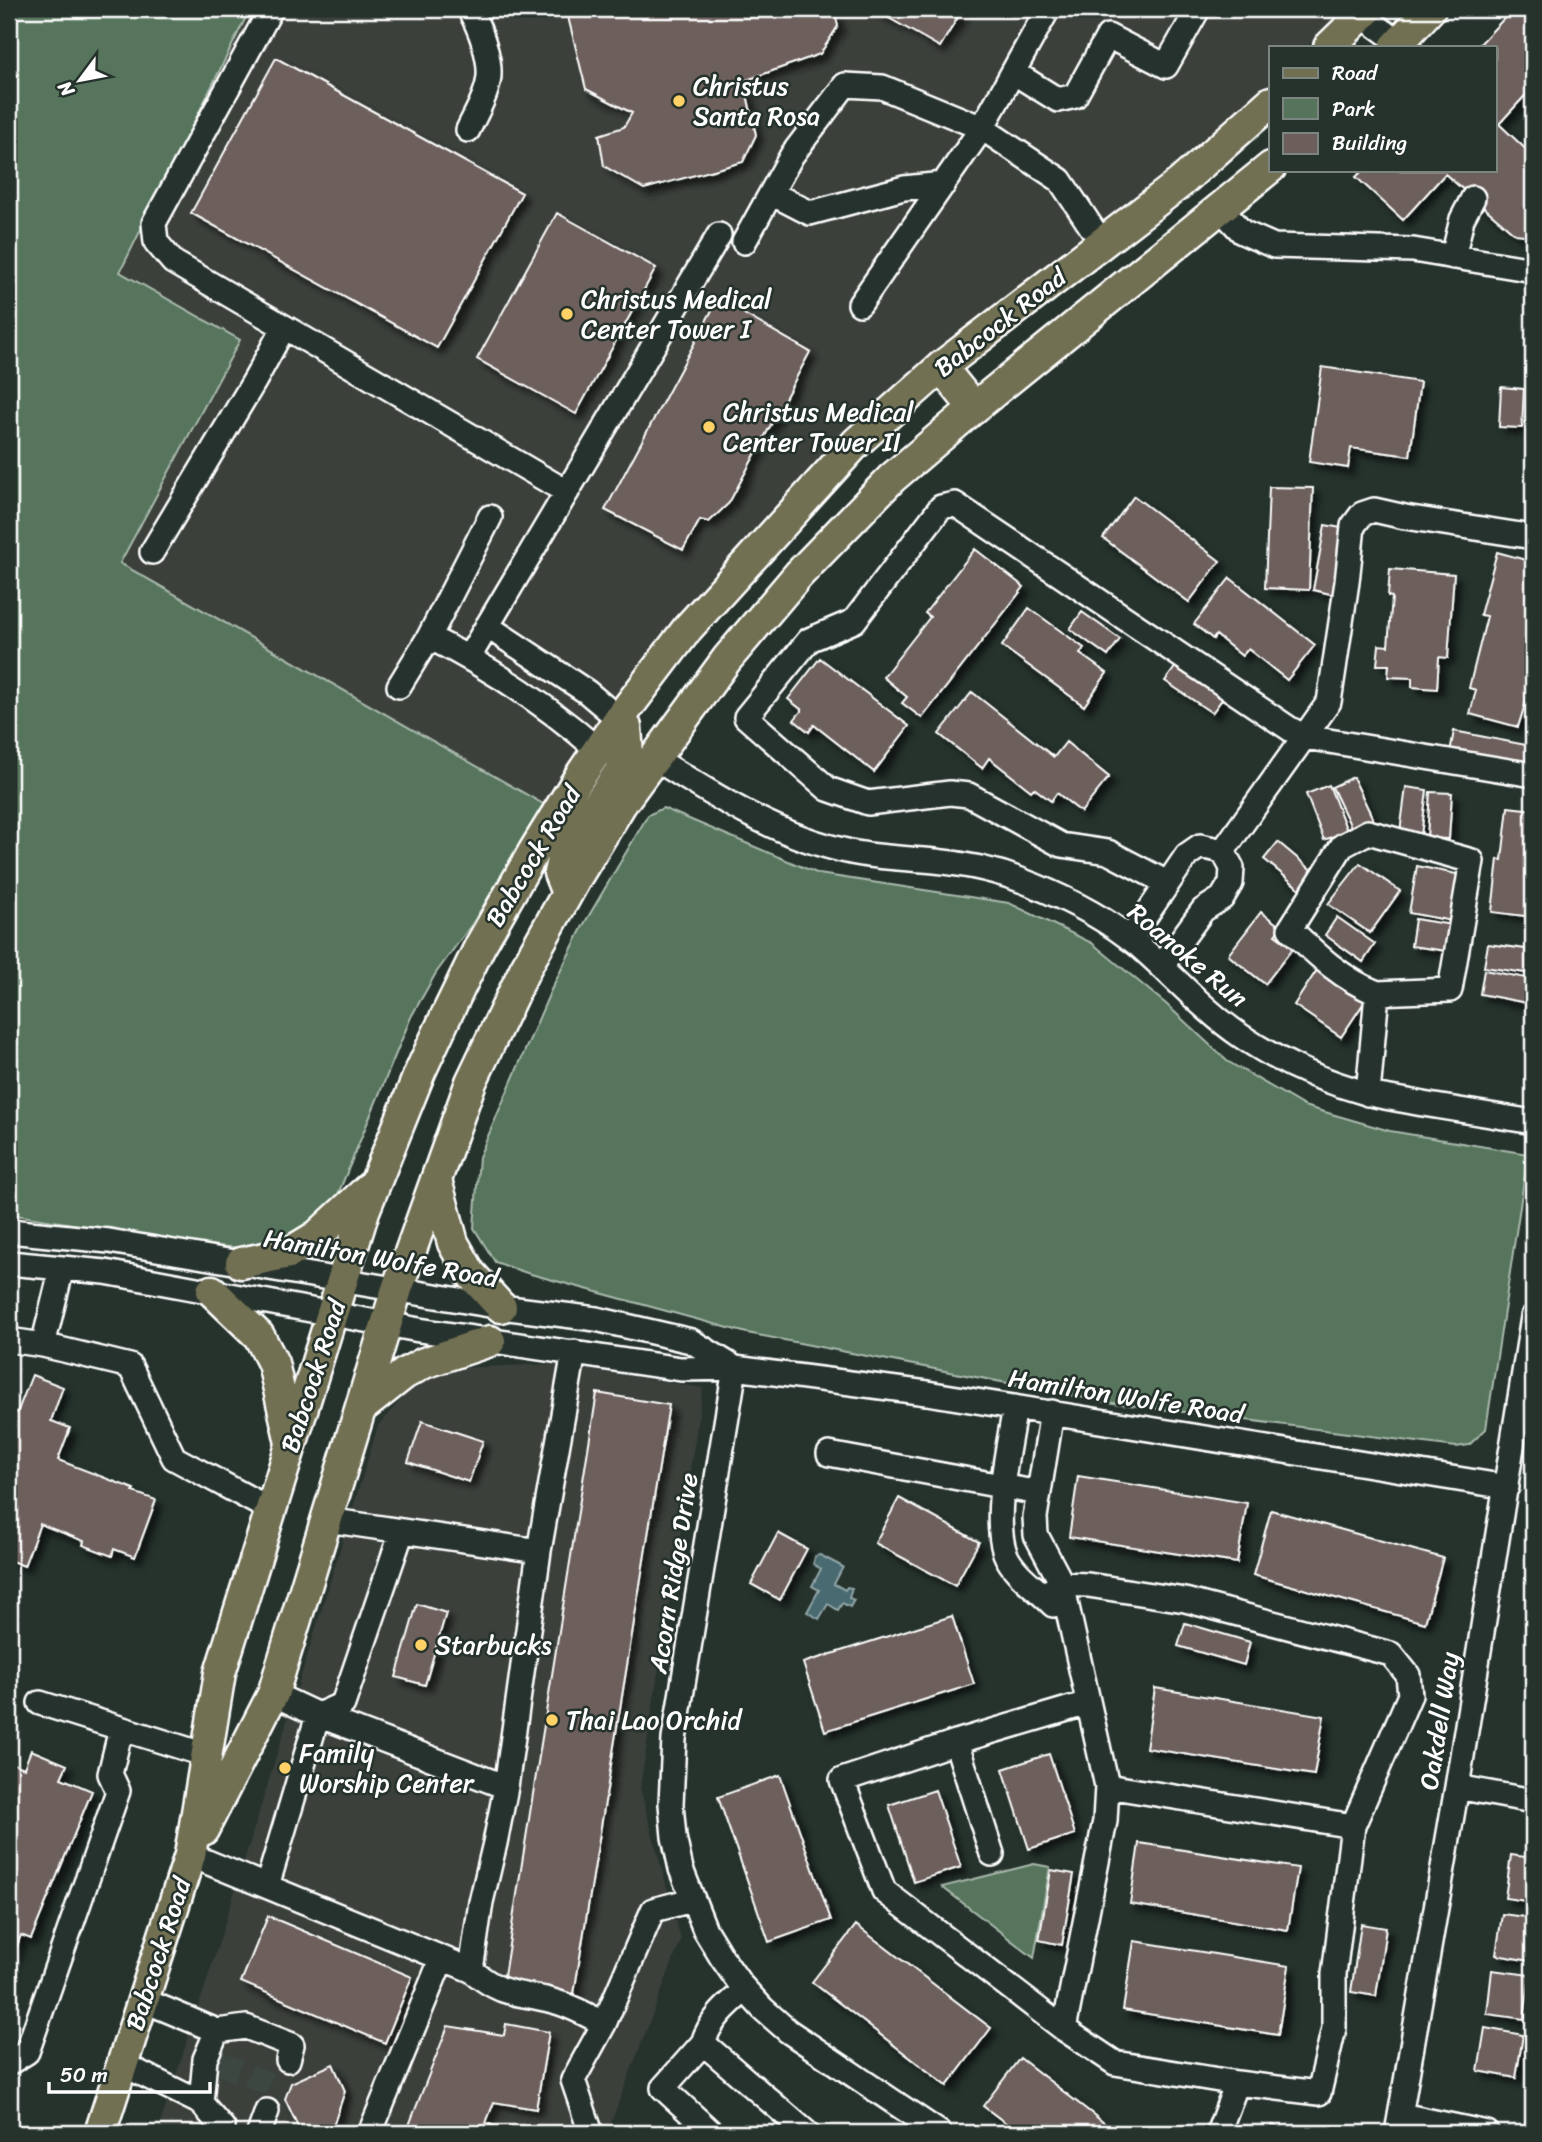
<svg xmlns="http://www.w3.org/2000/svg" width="1542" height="2142" viewBox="0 0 1542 2142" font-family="Sriracha,sans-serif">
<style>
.built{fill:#3b403b}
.green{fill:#56745c;stroke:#aabaae;stroke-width:2}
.water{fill:#496b70;stroke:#92a6a9;stroke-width:2}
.building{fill:#6c5f5b;stroke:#fff;stroke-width:2;filter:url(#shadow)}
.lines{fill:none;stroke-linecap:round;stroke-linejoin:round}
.minor-tunnel{stroke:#3c4742;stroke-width:23;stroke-dasharray:23 11;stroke-linecap:butt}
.minor-casing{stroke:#fff;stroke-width:28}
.major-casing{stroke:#fff;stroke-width:35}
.minor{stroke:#26332d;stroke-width:23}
.major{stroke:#716f52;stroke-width:30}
.poi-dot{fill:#ffd166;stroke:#26332d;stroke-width:2.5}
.labels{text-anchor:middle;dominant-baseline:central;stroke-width:5;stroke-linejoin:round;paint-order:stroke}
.poi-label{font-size:26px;fill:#fff;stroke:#26332d;text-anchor:start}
.street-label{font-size:26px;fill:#fff;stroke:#26332d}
</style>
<defs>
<filter id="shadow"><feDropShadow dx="6" dy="6" stdDeviation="3.5" flood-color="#0009"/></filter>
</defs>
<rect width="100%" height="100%" fill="#26332d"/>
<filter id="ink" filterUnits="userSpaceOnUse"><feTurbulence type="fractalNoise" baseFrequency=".0143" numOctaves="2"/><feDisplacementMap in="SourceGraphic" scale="14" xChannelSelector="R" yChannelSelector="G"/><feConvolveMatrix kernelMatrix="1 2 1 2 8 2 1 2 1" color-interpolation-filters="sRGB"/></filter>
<g filter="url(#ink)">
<path class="built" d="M 9,9 L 1343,9 L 1307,47 L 1271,47 L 1271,81 L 1125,206 L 950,342 L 816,464 L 745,539 L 651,653 L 545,805 L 120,563 L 240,340 L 9,210 Z
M 553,1364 L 703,1388 L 640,1788 L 681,1940 L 607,2133 L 157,2133 L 212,1965 L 378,1426 L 406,1394 L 441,1369 Z"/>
<path class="green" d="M 9,9 L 250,9 L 120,272 L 240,340 L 120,563 L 545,805 L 472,924 L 436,973 L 411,1017 L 336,1199 L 325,1215 L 288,1240 L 252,1248 L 211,1246 L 9,1214 Z
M 663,808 L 819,874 L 1009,903 L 1092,943 L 1166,1004 L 1227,1061 L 1304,1106 L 1390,1131 L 1528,1154 L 1486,1429 L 1469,1445 L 1456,1447 L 1106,1402 L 747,1333 L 527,1273 L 495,1262 L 474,1228 L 479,1157 L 551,990 L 584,924 L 648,815 Z
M 1034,1864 L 1050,1867 L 1034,1958 L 942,1887 Z"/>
<path class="water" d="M 820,1555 L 843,1567 L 834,1584 L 845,1590 L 847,1587 L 852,1588 L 849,1598 L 854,1600 L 850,1607 L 842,1603 L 838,1610 L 828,1604 L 819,1619 L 807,1612 L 819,1590 L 812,1586 L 821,1569 L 813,1564 L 815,1556 Z"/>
<path class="building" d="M 566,9 L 834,9 L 838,26 L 820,54 L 744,81 L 756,135 L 743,162 L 644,189 L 604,166 L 599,135 L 624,127 L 632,113 L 586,89 Z
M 873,9 L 963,9 L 940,47 Z
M 1513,9 L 1533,9 L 1533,87 L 1499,124 L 1533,156 L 1533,236 L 1515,234 L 1445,174 L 1403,220 L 1356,177 L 1363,170 L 1495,170 L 1495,47 L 1477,47 Z
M 276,58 L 522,193 L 437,348 L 191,213 Z
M 557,213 L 656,268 L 576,414 L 477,359 Z
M 718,299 L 810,352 L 729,503 L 709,522 L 700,520 L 683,550 L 605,510 Z
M 1322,367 L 1420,382 L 1410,456 L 1351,448 L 1348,468 L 1309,462 Z
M 1501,387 L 1524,389 L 1522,428 L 1499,427 Z
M 1269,487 L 1313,488 L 1309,590 L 1265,588 Z
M 1134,496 L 1220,561 L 1189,602 L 1103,538 Z
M 1325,525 L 1347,529 L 1335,595 L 1313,590 Z
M 975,549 L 1024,587 L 922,718 L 902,703 L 907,697 L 883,677 L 930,617 L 925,613 Z
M 1497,552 L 1533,562 L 1533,679 L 1518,727 L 1470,714 L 1476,690 L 1469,688 L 1487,616 L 1480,615 Z
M 1390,569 L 1454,574 L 1448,658 L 1439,657 L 1437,689 L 1412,687 L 1412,678 L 1388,677 L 1389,665 L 1377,665 L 1379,645 L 1388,646 L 1392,597 L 1388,596 Z
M 1230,578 L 1315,645 L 1287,680 L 1248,649 L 1242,656 L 1216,635 L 1213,639 L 1194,624 Z
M 1029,608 L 1084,648 L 1080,654 L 1107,673 L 1084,706 L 1002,646 Z
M 1082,612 L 1120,639 L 1108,656 L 1070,629 Z
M 820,658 L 909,726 L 874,772 L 814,725 L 809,732 L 794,720 L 802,710 L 788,699 Z
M 1176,666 L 1223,698 L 1212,713 L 1165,681 Z
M 972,692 L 1054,757 L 1066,742 L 1109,777 L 1081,812 L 1057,793 L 1051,801 L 1034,788 L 1031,791 L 989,758 L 982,768 L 939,734 Z
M 1454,731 L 1531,746 L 1527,766 L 1450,752 Z
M 1353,777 L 1374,821 L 1353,831 L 1332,787 Z
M 1329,785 L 1347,831 L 1324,840 L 1306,794 Z
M 1406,787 L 1427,790 L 1421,835 L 1400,832 Z
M 1430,792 L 1452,793 L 1449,839 L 1427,838 Z
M 1508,807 L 1533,810 L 1533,917 L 1492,912 L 1498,859 L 1502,860 Z
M 1278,842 L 1315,873 L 1301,890 L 1264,859 Z
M 1360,863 L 1400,891 L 1370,933 L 1328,904 Z
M 1417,866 L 1466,876 L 1458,922 L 1409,913 Z
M 1261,912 L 1281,927 L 1275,935 L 1293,948 L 1265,984 L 1228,955 Z
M 1337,917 L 1375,944 L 1363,962 L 1325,935 Z
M 1415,919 L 1458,926 L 1454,952 L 1411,946 Z
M 1488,944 L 1533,950 L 1533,974 L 1484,967 Z
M 1317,970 L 1365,1001 L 1341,1037 L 1294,1005 Z
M 1484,970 L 1531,979 L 1527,1003 L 1480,994 Z
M 32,1375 L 63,1387 L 51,1421 L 70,1428 L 58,1460 L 134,1489 L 133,1492 L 156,1500 L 135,1557 L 114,1549 L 112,1556 L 83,1545 L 84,1541 L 40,1524 L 24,1566 L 9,1560 L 9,1410 L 17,1413 Z
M 597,1393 L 669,1405 L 574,1994 L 503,1982 Z
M 422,1421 L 483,1441 L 469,1482 L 408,1462 Z
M 1078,1476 L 1247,1503 L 1237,1563 L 1069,1537 Z
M 899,1498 L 979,1542 L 955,1586 L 875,1543 Z
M 1271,1510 L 1443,1558 L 1425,1623 L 1253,1575 Z
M 778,1533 L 807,1549 L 780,1600 L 751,1584 Z
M 417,1604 L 446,1613 L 425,1685 L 396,1677 Z
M 952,1616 L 974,1684 L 825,1731 L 803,1663 Z
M 1185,1623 L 1250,1642 L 1244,1665 L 1178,1646 Z
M 1155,1688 L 1324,1716 L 1314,1775 L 1146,1748 Z
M 31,1750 L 67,1765 L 61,1778 L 92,1791 L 31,1939 L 21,1935 L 9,1966 L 9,1762 L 24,1768 Z
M 1049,1754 L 1075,1834 L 1029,1849 L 1003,1769 Z
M 780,1775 L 831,1920 L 769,1942 L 718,1797 Z
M 935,1790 L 961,1867 L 914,1882 L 889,1805 Z
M 1139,1843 L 1298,1868 L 1288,1930 L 1130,1904 Z
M 1511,1855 L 1533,1858 L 1533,1902 L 1505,1898 Z
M 1051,1870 L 1074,1874 L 1062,1945 L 1039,1940 Z
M 1502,1914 L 1533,1918 L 1530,1961 L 1496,1955 Z
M 268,1916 L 412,1977 L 385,2043 L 241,1982 Z
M 1361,1924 L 1386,1928 L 1376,1996 L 1351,1992 Z
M 856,1925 L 991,2028 L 947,2086 L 812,1982 Z
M 1134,1941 L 1289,1966 L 1278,2035 L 1123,2010 Z
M 1492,1970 L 1530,1975 L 1524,2019 L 1487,2014 Z
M 506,2024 L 549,2032 L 536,2109 L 494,2102 L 486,2123 L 512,2133 L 406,2133 L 448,2026 L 504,2035 Z
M 1485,2028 L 1523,2035 L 1516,2078 L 1478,2071 Z
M 1020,2058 L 1117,2133 L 1019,2133 L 983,2106 Z
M 333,2064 L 345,2091 L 332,2129 L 322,2133 L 301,2133 L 285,2099 L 291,2083 Z
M 1272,2125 L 1292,2133 L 1268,2133 Z"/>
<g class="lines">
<path class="minor-tunnel" d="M 217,2062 L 277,2087"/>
<defs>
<path id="minor" d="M 271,9 L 154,223 L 156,242 L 173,262 L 567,492
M 1353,9 L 1400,43
M 1013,72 L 1058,100 L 1075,96 L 1108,36 L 1166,66 L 1198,9
M 468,130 C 475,115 485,99 488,83 C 493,62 480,28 469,9
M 771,193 L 810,213 L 904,188 L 944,184
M 1219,207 L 1242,232 L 1274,246 L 1413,250 L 1533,270
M 744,242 L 792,155 L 845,85 L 882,87 L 982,128 L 1060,180 L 1102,243
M 1453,257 L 1462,219 L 1473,198
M 860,304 L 982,128 L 1048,9
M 490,517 L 429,637 C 489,667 548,706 598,750
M 152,552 L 255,380 L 284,327
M 487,626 L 587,692 L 619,719
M 469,657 L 719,235
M 399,686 L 429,637
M 656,759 C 718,798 778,837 851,852 C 879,858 907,858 935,861 C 967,864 1003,872 1033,885 C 1070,900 1107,919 1138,945 C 1173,975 1203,1010 1241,1036 C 1279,1062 1322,1081 1366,1093 C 1385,1098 1405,1100 1423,1104 C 1460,1110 1497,1116 1533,1122
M 1223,851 L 1329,702 L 1347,582 L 1353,526 L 1362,514 L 1374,510 L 1405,517 L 1533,537
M 1167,883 L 1108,852 L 1061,845 L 969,795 L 950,793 L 868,803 L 828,789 L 746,717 L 809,640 L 854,621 L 941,507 L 955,504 L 1290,729 L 1305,737 L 1533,775
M 1130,939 L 1187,855 L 1200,846 L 1223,851 L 1232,868 L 1231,883 L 1222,898 L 1203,910 L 1161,967
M 1368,1094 L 1377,993 L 1450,990 L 1472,861 L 1368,832 L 1342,846 L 1290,929 C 1317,955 1342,979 1377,993
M 9,1231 L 109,1241 L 501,1307 L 596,1319 L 691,1341 L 735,1368
M 9,1263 L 105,1272 L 419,1330 L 681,1369 L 735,1368 L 927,1393 L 1507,1487
M 62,1268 L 43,1345 L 130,1366 L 174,1458 L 271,1510
M 9,1340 L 43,1345
M 735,1368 L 674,1739 L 671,1804 L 674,1837 L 681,1869 L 705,1930 L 722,1958 L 741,1985 L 763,2009 L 788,2031 L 940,2133
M 1015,1407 C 1009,1445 992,1517 1005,1553 C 1013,1574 1038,1589 1053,1605
M 1052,1412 L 1035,1517 L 1036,1535 L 1062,1584 L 1107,1786 L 1105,1821 L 1064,2029
M 829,1454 L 1039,1493
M 327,1520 L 539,1551
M 1043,1595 L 1062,1584 L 1088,1585 L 1185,1600 L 1391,1654 L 1408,1675 L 1410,1695 L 1353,1826 L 1334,1974 L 1334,2028 L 1319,2093 L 1237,2083 L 1115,2063 L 1064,2029 L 884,1891 L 842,1780 L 956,1742 L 1088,1703
M 273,1694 L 318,1715 L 343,1704 L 402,1531
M 40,1703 L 206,1755
M 956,1742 L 992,1854
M 1107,1786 L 1353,1826
M 1457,1787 L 1533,1801
M 190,1855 L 471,1970 L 481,1902 L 495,1843 L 506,1787 L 539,1551 L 574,1352
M 267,1886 L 318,1715 L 506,1787
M 471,1970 C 505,1998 515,1991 553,2001 C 571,2006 588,2015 604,2024
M 143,2000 L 217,2031 L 205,2059 L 201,2103
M 217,2031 L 246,2027 L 292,2045 L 288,2060
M 703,2043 C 710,2020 727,2005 745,1990
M 9,2063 L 27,2052 L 118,1791 L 110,1774 L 121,1729
M 122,2064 L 201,2103 L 223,2128
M 1401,2115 L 1487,2133
M 259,2133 L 267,2111
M 370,2133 L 442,1958
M 591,2133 L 573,2080 L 604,2024 L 653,1910 L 692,1900
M 712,2133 L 663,2088 L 703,2043 L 807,2133
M 1218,2133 L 1237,2083
M 1397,2133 L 1457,1787 L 1533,1317"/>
<path id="major" d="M 1329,47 L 1368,9
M 1395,47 L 1430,9
M 941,367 L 974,408
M 567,893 L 559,873 L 563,856 L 619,773 L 628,755 L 626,727 L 619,719
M 436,1180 L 453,1243 L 470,1273 L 501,1307
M 241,1263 L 289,1253 L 317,1236 L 369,1188
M 212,1291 L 259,1336 L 273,1363 L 291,1443
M 361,1408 L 404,1374 L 424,1363 L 490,1341
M 203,1830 L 273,1694 L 397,1289 L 471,1082 L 525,969 L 577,876 L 621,804 L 727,659 L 799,574 L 892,478 L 974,408 L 1271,167
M 100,2133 L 190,1855 L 220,1673 L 364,1211 L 420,1072 L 446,1016 L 480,946 L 534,851 L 580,776 L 619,719 L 688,628 L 857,442 L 941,367 L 1180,183 L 1271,102"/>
</defs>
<use href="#minor" class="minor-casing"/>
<use href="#major" class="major-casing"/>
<use href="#minor" class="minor"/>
<use href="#major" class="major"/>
</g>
</g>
<g class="poi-dot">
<circle cx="679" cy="101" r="7"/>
<circle cx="567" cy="314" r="7"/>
<circle cx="709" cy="427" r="7"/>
<circle cx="421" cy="1645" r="7"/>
<circle cx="552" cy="1720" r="7"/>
<circle cx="285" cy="1768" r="7"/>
</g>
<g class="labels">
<g class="poi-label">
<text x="693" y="86">Christus<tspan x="693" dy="30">Santa Rosa</tspan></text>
<text x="581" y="299">Christus Medical<tspan x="581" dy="30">Center Tower I</tspan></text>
<text x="723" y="412">Christus Medical<tspan x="723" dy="30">Center Tower II</tspan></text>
<text x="435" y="1645">Starbucks</text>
<text x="566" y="1720">Thai Lao Orchid</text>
<text x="299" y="1753">Family<tspan x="299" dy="30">Worship Center</tspan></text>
</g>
<g class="street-label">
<text transform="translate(1000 322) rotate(-38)">Babcock Road</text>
<text transform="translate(533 856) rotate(-59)">Babcock Road</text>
<text transform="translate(1188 955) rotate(40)">Roanoke Run</text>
<text transform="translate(381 1258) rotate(10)">Hamilton Wolfe Road</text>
<text transform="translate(313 1376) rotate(-72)">Babcock Road</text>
<text transform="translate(1126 1396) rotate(9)">Hamilton Wolfe Road</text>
<text transform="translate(673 1573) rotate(-81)">Acorn Ridge Drive</text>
<text transform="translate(1439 1721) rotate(-81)">Oakdell Way</text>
<text transform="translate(158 1954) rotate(-72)">Babcock Road</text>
</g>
</g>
<rect width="1542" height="2142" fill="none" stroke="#26332d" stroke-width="35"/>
<rect x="18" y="18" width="1507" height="2107" fill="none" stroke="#fff" stroke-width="2.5" filter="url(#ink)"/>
<rect x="1269" y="46" width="228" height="126" fill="#26332d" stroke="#7d8581" stroke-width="2"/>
<rect x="1283" y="68" width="35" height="10" fill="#716f52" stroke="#7d8581" stroke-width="2"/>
<text x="1332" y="80" font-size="21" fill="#ffffff">Road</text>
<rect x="1283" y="98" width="35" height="21" fill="#56745c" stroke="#7d8581" stroke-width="2"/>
<text x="1332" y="116" font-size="21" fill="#ffffff">Park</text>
<rect x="1283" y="133" width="35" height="21" fill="#6c5f5b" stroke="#7d8581" stroke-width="2"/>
<text x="1332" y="150" font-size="21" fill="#ffffff">Building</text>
<g transform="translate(80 80) rotate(238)" stroke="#26332d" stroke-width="5" paint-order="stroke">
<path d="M0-5L12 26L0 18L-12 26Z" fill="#ffffff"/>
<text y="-10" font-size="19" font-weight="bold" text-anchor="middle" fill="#ffffff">N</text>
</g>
<path d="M49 2082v10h161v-10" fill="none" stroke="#ffffff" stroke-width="3.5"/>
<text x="60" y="2082" font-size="21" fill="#ffffff" stroke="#26332d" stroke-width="5" paint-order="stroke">50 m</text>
</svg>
